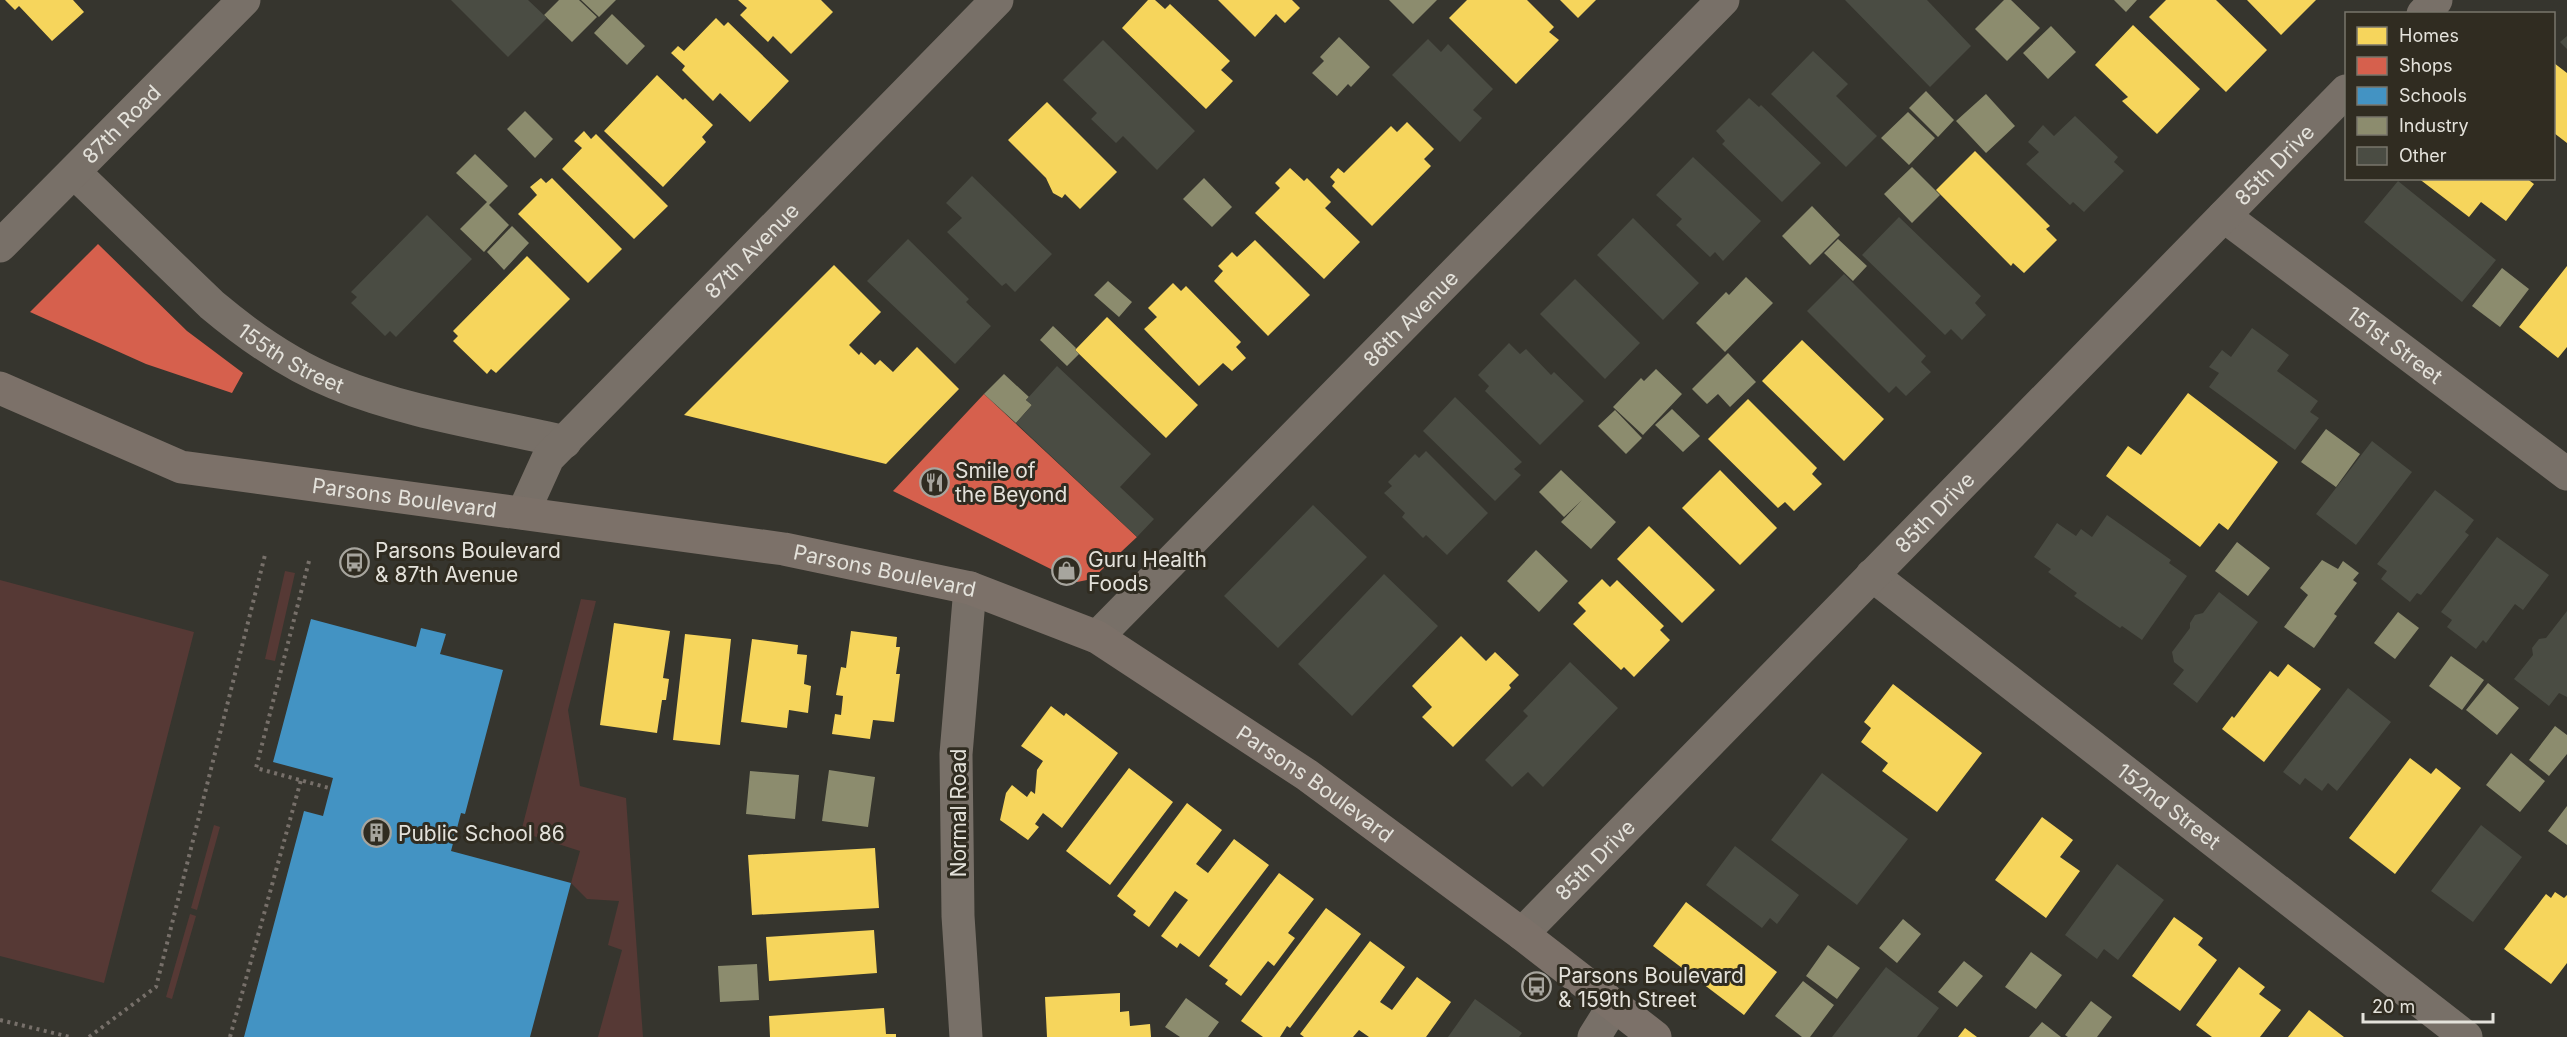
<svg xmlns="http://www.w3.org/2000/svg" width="2567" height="1037" viewBox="0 0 2567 1037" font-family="Inter,sans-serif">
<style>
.green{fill:#563935}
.homes{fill:#f6d55c}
.shops{fill:#d6604d}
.schools{fill:#4393c3}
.industry{fill:#8c8c6e}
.building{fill:#4a4c43}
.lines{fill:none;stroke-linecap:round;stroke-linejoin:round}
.path{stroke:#77706a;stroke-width:4;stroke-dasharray:3 4.5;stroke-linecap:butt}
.street{stroke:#787068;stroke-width:33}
.secondary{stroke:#7c7169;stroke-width:33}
.labels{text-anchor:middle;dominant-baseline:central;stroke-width:6;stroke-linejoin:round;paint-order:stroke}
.street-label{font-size:21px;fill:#e4e2db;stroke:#302c21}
.poi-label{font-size:21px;fill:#e4e2db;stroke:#302c21;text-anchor:start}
</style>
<rect width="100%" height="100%" fill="#36352e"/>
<path class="green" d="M 285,571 L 295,573 L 275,661 L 265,659 Z
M 0,580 L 194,632 L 104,983 L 0,956 Z
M 581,599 L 596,601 L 568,710 L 580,786 L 626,798 L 643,1037 L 598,1037 L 622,950 L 608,945 L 619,901 L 587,899 L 571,883 L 580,851 L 521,832 Z
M 214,825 L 220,827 L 197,910 L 191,908 Z
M 190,914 L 196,916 L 172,999 L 166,997 Z"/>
<path class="homes" d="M 5,0 L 73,0 L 84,12 L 52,41 L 19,6 L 15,10 Z
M 738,0 L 821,0 L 833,12 L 791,54 L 773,36 L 768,42 L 740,15 L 747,8 Z
M 1148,0 L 1155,0 L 1165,9 L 1170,4 L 1230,61 L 1221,70 L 1233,81 L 1206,109 L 1122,28 Z
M 1218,0 L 1292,0 L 1300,8 L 1285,23 L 1276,14 L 1255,37 Z
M 1467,0 L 1527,0 L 1554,27 L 1549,32 L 1559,40 L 1516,84 L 1449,18 Z
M 1560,0 L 1596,0 L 1578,18 Z
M 2166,0 L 2216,0 L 2267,50 L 2226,92 L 2149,17 Z
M 2247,0 L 2316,0 L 2281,35 Z
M 716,18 L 724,26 L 728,22 L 789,81 L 750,122 L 720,93 L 713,101 L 682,70 L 685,66 L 671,53 L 678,46 L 684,51 Z
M 2133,25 L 2200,89 L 2157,134 L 2122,101 L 2128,97 L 2095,65 Z
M 2554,63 L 2567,73 L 2567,143 L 2554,133 Z
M 657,75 L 683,100 L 685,98 L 713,125 L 702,137 L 706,142 L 663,187 L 604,131 Z
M 1047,102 L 1117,172 L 1080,209 L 1065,194 L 1062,198 L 1053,193 L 1046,178 L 1008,140 Z
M 1407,122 L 1434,149 L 1424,159 L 1431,166 L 1372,226 L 1332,186 L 1335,182 L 1330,177 L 1338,168 L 1344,173 L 1391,126 L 1397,132 Z
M 584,131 L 591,139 L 596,134 L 668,206 L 634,239 L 562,169 L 582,148 L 574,141 Z
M 1975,151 L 2050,226 L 2046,229 L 2057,240 L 2024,273 L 2013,263 L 2011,266 L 1936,190 Z
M 1290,168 L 1304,181 L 1307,178 L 1331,202 L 1325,208 L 1360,242 L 1324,279 L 1255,213 L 1280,188 L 1275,183 Z
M 541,178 L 546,183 L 552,178 L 622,249 L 588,283 L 518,214 L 537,195 L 530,187 Z
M 2418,178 L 2526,178 L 2534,184 L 2506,221 L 2481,202 L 2469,217 Z
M 1255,240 L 1310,295 L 1268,336 L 1214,281 L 1223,271 L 1218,266 L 1232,252 L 1237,257 Z
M 527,256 L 570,299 L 496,373 L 491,369 L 487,374 L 453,341 L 458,336 L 453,331 Z
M 834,265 L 881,312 L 849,345 L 859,355 L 861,352 L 875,365 L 880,360 L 893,372 L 917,347 L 959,389 L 886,464 L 684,415 Z
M 2567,266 L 2567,347 L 2558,358 L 2519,327 Z
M 1173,283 L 1181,291 L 1186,286 L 1241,342 L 1236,347 L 1246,358 L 1232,371 L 1223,363 L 1199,386 L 1144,329 L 1157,317 L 1148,308 Z
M 1107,317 L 1198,405 L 1166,438 L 1075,350 Z
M 1802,340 L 1884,419 L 1844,461 L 1762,381 Z
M 2188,393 L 2278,462 L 2228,530 L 2219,523 L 2200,547 L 2106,476 L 2128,446 L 2141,455 Z
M 1748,399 L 1817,468 L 1812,474 L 1822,484 L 1794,511 L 1785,502 L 1778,508 L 1708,439 Z
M 1720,470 L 1777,528 L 1740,565 L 1682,508 Z
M 1649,526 L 1715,590 L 1682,623 L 1617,559 Z
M 1602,579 L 1610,587 L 1617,580 L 1664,626 L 1660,630 L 1670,640 L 1634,677 L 1624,667 L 1621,670 L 1573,624 L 1586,611 L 1578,603 Z
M 614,623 L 670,631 L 663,678 L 669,679 L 666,700 L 662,700 L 657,733 L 600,725 Z
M 851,631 L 897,637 L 896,647 L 900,647 L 896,674 L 900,674 L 894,722 L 873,720 L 870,739 L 832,734 L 835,714 L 841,715 L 843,696 L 836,695 L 841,667 L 846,668 Z
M 685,634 L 731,639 L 720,745 L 673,740 Z
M 1461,636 L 1486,661 L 1495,652 L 1519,675 L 1509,685 L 1511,688 L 1453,747 L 1422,717 L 1432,707 L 1412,686 Z
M 752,639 L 798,645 L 797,654 L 807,655 L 804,684 L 811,686 L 808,713 L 789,710 L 787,728 L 741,722 Z
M 2288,664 L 2321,689 L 2264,762 L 2222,729 L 2232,716 L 2234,718 L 2270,671 L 2278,677 Z
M 1893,684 L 1982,753 L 1937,812 L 1882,771 L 1888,763 L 1861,742 L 1871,728 L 1864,722 Z
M 1051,706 L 1064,716 L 1066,713 L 1118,753 L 1062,828 L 1043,813 L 1035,824 L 1039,827 L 1028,840 L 1000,820 L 1006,793 L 1012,785 L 1027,797 L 1031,791 L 1035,794 L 1037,770 L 1043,761 L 1021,746 Z
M 2410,758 L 2431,774 L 2436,768 L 2461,788 L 2395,874 L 2349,838 Z
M 1129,768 L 1173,802 L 1110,885 L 1066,851 Z
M 1187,803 L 1222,830 L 1196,864 L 1208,873 L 1234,839 L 1269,865 L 1199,957 L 1180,943 L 1177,948 L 1161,936 L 1188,900 L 1175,891 L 1149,927 L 1133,915 L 1136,911 L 1117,896 Z
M 2042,817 L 2073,840 L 2060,857 L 2080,871 L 2046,918 L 1995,880 Z
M 875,848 L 879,908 L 752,915 L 748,855 Z
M 1279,873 L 1314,899 L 1288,933 L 1295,938 L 1274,966 L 1268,961 L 1241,996 L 1225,984 L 1228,980 L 1209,966 Z
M 2555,892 L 2564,898 L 2567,895 L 2567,963 L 2551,984 L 2504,949 L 2546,894 L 2551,898 Z
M 1686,902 L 1777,972 L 1744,1015 L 1653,946 Z
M 1326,908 L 1361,934 L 1290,1028 L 1287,1026 L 1280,1037 L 1263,1037 L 1241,1021 Z
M 2174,917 L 2203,938 L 2198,945 L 2217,960 L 2180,1011 L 2132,976 Z
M 874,930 L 877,973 L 769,981 L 766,937 Z
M 1370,941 L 1405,967 L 1380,1002 L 1392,1010 L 1417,977 L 1451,1002 L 1426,1037 L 1369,1037 L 1359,1030 L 1353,1037 L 1304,1037 L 1300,1034 Z
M 2239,967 L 2265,987 L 2259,994 L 2281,1010 L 2260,1037 L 2212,1037 L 2196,1025 Z
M 1120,993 L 1120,1012 L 1129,1011 L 1130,1026 L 1150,1024 L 1151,1037 L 1047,1037 L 1045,997 Z
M 884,1008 L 886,1034 L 896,1034 L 896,1037 L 770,1037 L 769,1016 Z
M 2309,1010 L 2344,1037 L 2288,1037 Z
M 1965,1028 L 1977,1037 L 1958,1037 Z"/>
<path class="shops" d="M 98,244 L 187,331 L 243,373 L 232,393 L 146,364 L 30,312 Z
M 984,394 L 1137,537 L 1092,579 L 1077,582 L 893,491 Z"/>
<path class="schools" d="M 311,619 L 416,647 L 421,628 L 446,634 L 440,654 L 503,670 L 465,814 L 461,813 L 451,851 L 571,883 L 530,1037 L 244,1037 L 304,811 L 323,816 L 333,778 L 273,762 Z"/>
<path class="industry" d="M 559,0 L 579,0 L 597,17 L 572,42 L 544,15 Z
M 581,0 L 616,0 L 599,17 Z
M 1389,0 L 1437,0 L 1413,24 Z
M 2004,0 L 2011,0 L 2040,28 L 2007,61 L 1975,29 Z
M 2114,0 L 2137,0 L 2126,12 Z
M 612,14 L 645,46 L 627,65 L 594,33 Z
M 2051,26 L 2076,52 L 2048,79 L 2023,53 Z
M 1339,37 L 1370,67 L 1351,87 L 1348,84 L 1337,96 L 1312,73 L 1324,61 L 1320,57 Z
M 1926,91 L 1954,120 L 1938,137 L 1909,108 Z
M 1986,94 L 2015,126 L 1986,153 L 1956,121 Z
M 525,111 L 553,139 L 535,158 L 507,129 Z
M 1908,112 L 1935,138 L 1909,165 L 1881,138 Z
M 475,154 L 508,186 L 489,205 L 509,225 L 484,252 L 460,229 L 487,202 L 456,173 Z
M 1912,167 L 1940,195 L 1912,223 L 1884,194 Z
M 1204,178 L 1232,207 L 1212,227 L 1183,199 Z
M 1812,206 L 1840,235 L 1810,265 L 1782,236 Z
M 512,226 L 529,243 L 504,270 L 487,252 Z
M 1838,239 L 1867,266 L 1853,281 L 1824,253 Z
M 2502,268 L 2529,289 L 2500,327 L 2472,306 Z
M 1746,277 L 1773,303 L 1725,352 L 1696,323 L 1726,292 L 1729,295 Z
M 1108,281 L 1132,302 L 1119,317 L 1094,295 Z
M 1053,326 L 1076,348 L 1075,350 L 1079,354 L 1067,366 L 1040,340 Z
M 1728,353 L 1756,382 L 1730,407 L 1718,394 L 1707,404 L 1692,389 Z
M 1656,369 L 1682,394 L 1643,435 L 1613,407 L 1641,378 L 1644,381 Z
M 1004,374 L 1029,397 L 1026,400 L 1032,405 L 1016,423 L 984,394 Z
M 1672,409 L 1700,436 L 1683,452 L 1655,425 Z
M 1615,410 L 1642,438 L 1626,454 L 1598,426 Z
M 2326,429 L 2360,454 L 2336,487 L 2301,462 Z
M 1561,470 L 1616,522 L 1591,549 L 1561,522 L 1582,500 L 1564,517 L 1539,492 Z
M 2237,542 L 2270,568 L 2248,596 L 2215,571 Z
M 1536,550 L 1568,581 L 1539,612 L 1507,581 Z
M 2322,560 L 2338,569 L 2343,561 L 2359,573 L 2353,580 L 2357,583 L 2334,614 L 2337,616 L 2314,648 L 2284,627 L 2308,595 L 2300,588 Z
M 2398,612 L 2419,628 L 2395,659 L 2374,643 Z
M 2451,656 L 2484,680 L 2462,710 L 2429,686 Z
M 2488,683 L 2519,708 L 2497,735 L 2466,710 Z
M 2555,726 L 2567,735 L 2567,754 L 2549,776 L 2529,760 Z
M 2511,753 L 2545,781 L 2520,812 L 2486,785 Z
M 829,770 L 875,777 L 868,827 L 822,821 Z
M 750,771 L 799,775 L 795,819 L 746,814 Z
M 2567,806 L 2567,845 L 2548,831 Z
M 1903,919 L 1921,934 L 1897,963 L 1879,948 Z
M 1828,945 L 1860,968 L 1837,999 L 1806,976 Z
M 2031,952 L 2062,975 L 2036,1009 L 2005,987 Z
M 1964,961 L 1983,976 L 1957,1007 L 1938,992 Z
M 757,964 L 759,1000 L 720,1002 L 718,966 Z
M 1803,981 L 1834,1005 L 1810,1037 L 1802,1037 L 1775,1016 Z
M 1186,998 L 1219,1022 L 1208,1037 L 1180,1037 L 1165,1027 Z
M 2091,1001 L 2112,1017 L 2097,1037 L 2068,1037 L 2065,1035 Z
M 2042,1022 L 2061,1037 L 2029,1037 Z"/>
<path class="building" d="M 451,0 L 528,0 L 547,18 L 508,57 Z
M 1845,0 L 1927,0 L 1971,46 L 1930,87 Z
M 2567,36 L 2567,49 L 2560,42 Z
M 1428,39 L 1441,52 L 1448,44 L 1493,89 L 1473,110 L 1482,118 L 1460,142 L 1392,75 Z
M 1103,40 L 1195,131 L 1157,170 L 1123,136 L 1116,143 L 1091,119 L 1097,113 L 1063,80 Z
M 1813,51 L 1848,84 L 1836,96 L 1877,136 L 1846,167 L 1771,94 Z
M 1749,98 L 1759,107 L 1761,105 L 1821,163 L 1782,202 L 1722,144 L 1725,141 L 1716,131 Z
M 2075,116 L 2118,157 L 2114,162 L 2124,171 L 2084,212 L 2073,202 L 2070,205 L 2026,164 L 2039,152 L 2028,142 L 2043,125 L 2054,136 Z
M 1693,157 L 1761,221 L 1723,261 L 1715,252 L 1710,257 L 1676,225 L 1682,219 L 1656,195 Z
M 972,176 L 1052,254 L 1015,292 L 1006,283 L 1002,286 L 947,232 L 962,218 L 946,203 Z
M 2398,181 L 2496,260 L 2462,302 L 2364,222 Z
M 427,215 L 472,259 L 396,337 L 390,331 L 385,336 L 351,303 L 357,297 L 351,292 Z
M 1899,217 L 1981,296 L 1975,303 L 1986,315 L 1962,340 L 1951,329 L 1945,335 L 1862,255 Z
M 1633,218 L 1699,283 L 1663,320 L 1597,255 Z
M 908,239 L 969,299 L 966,302 L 991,326 L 955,364 L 867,281 Z
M 1844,274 L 1926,356 L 1921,362 L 1931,372 L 1906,396 L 1896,386 L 1889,393 L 1807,311 Z
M 1575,279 L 1640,343 L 1605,379 L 1540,314 Z
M 2252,328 L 2289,355 L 2277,371 L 2318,401 L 2310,412 L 2319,418 L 2295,450 L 2209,387 L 2219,373 L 2209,367 L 2222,350 L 2231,357 Z
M 1509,343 L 1520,354 L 1526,349 L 1551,375 L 1554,372 L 1584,401 L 1540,445 L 1485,391 L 1489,386 L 1478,375 Z
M 1057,366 L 1151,454 L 1120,487 L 1154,519 L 1137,537 L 1016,423 L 1032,405 L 1026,400 Z
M 1455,397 L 1522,462 L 1514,469 L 1521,475 L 1495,501 L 1423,431 Z
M 2372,441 L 2412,472 L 2356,545 L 2316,514 Z
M 1426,451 L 1488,513 L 1447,555 L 1426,535 L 1423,538 L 1402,517 L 1405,513 L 1384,493 L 1392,486 L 1388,482 L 1415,454 L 1419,458 Z
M 2435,490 L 2474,520 L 2465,532 L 2469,535 L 2421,595 L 2417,593 L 2410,602 L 2381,579 L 2387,571 L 2377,564 Z
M 1313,505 L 1367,557 L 1278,648 L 1224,596 Z
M 2107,515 L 2171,560 L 2169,563 L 2187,576 L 2142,640 L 2122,626 L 2120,628 L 2074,596 L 2077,593 L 2048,572 L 2051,569 L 2034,557 L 2057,523 L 2076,536 L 2081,529 L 2092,537 Z
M 2497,537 L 2549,575 L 2523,610 L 2515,604 L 2486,643 L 2483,640 L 2476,649 L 2447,627 L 2452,620 L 2441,612 Z
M 1384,574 L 1438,626 L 1352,716 L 1298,664 Z
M 2219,592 L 2258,622 L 2197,703 L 2173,684 L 2184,670 L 2174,662 L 2172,652 L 2190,628 L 2190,623 L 2195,615 L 2203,613 Z
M 2567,611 L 2567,697 L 2559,693 L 2549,706 L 2514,679 L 2533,655 L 2532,648 L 2539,639 L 2546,638 Z
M 1570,662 L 1618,708 L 1543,787 L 1528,772 L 1512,787 L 1485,760 L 1528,716 L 1523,711 Z
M 2348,688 L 2391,722 L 2337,791 L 2328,783 L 2322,791 L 2305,778 L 2300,785 L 2283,772 Z
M 1822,773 L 1908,839 L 1857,905 L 1771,840 Z
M 2481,825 L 2522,857 L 2473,922 L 2431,891 Z
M 1735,846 L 1799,895 L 1777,924 L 1770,918 L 1762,928 L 1706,885 Z
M 2117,864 L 2164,900 L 2118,960 L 2104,949 L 2097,959 L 2065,935 Z
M 1886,967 L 1939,1008 L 1917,1037 L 1832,1037 Z
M 1475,999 L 1522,1033 L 1519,1037 L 1448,1037 Z"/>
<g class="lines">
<path class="path" d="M 309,561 L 256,768 L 329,788
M 0,1020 L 70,1037
M 89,1037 L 156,987 L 265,555
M 230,1037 L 301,780"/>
<g class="street">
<path d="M 2423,14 L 2436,0"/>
<path id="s1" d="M 75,173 L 212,305 C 249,336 290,365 335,383 C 408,413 488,424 565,442"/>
<path id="s2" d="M 2224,216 L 2567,474"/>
<path id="s3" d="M 0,246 L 244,0"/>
<path id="s4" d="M 523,513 L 548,458 L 997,0"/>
<path id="s5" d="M 1872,575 L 2466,1037"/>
<path id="s6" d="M 1097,637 L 1723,0"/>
<path id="s7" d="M 1522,934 L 2346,91"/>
<path d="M 966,1037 L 958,916 L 956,754 L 970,588"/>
<path d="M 1594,1037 L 1614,1005"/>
</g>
<path class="secondary" id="s8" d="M 0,388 L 181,467 L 784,549 L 970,588 L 1097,637 L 1307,775 L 1522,934 L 1655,1037"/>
</g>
<defs>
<symbol id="restaurant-ring" viewBox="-11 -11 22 22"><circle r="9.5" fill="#302c21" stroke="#a7a59e" stroke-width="1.5"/><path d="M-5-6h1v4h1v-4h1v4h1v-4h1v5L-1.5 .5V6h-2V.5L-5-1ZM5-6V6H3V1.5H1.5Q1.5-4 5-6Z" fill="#a7a59e"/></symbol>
<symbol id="bus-ring" viewBox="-11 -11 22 22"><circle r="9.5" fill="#302c21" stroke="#a7a59e" stroke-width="1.5"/><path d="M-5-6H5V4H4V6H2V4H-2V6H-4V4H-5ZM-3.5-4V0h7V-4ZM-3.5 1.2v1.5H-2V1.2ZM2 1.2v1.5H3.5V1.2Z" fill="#a7a59e"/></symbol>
<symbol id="shop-ring" viewBox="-11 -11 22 22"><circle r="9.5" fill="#302c21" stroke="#a7a59e" stroke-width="1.5"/><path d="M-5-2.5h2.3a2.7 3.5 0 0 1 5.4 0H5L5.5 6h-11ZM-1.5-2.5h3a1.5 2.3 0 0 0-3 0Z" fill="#a7a59e"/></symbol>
<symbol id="building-ring" viewBox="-11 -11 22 22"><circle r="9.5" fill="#302c21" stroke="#a7a59e" stroke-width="1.5"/><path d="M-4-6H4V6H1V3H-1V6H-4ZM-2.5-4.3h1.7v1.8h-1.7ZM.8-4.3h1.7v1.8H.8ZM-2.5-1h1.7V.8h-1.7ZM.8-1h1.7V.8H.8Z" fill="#a7a59e"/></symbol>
</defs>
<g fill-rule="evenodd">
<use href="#restaurant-ring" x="918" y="466" width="33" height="33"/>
<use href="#bus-ring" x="338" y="546" width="33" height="33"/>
<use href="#shop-ring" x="1050" y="554" width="33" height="33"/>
<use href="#building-ring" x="360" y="816" width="33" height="33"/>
<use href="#bus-ring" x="1520" y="970" width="33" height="33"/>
</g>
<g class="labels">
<g class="street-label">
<text stroke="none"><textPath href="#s3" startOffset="172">87th Road</textPath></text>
<text stroke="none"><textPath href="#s7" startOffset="1076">85th Drive</textPath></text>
<text stroke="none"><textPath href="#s4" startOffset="351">87th Avenue</textPath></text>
<text stroke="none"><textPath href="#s6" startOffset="447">86th Avenue</textPath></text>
<text stroke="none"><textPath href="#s2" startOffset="214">151st Street</textPath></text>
<text stroke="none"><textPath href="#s1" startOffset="286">155th Street</textPath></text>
<text stroke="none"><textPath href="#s8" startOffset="423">Parsons Boulevard</textPath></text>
<text stroke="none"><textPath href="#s7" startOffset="590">85th Drive</textPath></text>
<text stroke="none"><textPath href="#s8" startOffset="909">Parsons Boulevard</textPath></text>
<text stroke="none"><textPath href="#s8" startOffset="1395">Parsons Boulevard</textPath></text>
<text stroke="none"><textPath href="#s5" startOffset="376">152nd Street</textPath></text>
<text transform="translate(958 813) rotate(-90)">Normal Road</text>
<text stroke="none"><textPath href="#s7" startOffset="104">85th Drive</textPath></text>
</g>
<g class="poi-label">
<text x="955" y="470">Smile of<tspan x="955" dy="24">the Beyond</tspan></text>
<text x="375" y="550">Parsons Boulevard<tspan x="375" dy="24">&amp; 87th Avenue</tspan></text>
<text x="1088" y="559">Guru Health<tspan x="1088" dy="24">Foods</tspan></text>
<text x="398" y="833">Public School 86</text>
<text x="1558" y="975">Parsons Boulevard<tspan x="1558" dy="24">&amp; 159th Street</tspan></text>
</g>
</g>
<rect x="2345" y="12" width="210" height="168" fill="#302c21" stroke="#78756b" stroke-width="1.5"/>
<rect x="2357" y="27" width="30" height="18" fill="#f6d55c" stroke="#78756b" stroke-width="1.5"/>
<text x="2399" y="42" font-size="18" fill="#e4e2db">Homes</text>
<rect x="2357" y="57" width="30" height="18" fill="#d6604d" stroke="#78756b" stroke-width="1.5"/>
<text x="2399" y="72" font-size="18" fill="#e4e2db">Shops</text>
<rect x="2357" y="87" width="30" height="18" fill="#4393c3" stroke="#78756b" stroke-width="1.5"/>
<text x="2399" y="102" font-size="18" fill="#e4e2db">Schools</text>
<rect x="2357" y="117" width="30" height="18" fill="#8c8c6e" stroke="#78756b" stroke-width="1.5"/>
<text x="2399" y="132" font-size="18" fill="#e4e2db">Industry</text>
<rect x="2357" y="147" width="30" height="18" fill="#4a4c43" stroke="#78756b" stroke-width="1.5"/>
<text x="2399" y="162" font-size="18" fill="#e4e2db">Other</text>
<path d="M2363 1013v9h130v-9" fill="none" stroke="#e4e2db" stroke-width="3"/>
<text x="2372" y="1013" font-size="18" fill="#e4e2db" stroke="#302c21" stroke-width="4.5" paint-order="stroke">20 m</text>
</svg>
